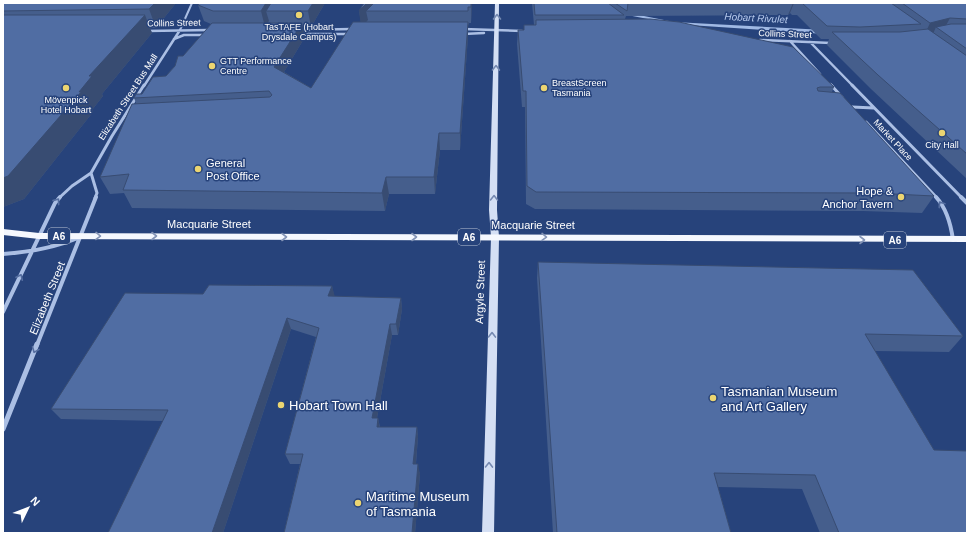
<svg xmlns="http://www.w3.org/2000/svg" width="970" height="536" viewBox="0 0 970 536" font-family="Arial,sans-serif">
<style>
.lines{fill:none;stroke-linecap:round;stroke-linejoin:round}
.stream{fill:#a0b9e4;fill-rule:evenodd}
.pedestrian{stroke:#abbfe4;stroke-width:2}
.minor-far3{stroke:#abbfe4;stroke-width:2.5}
.minor-far2{stroke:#abbfe4;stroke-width:3}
.minor-far1{stroke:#abbfe4;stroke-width:4}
.minor{stroke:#abbfe4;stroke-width:5}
.secondary{fill:#d4dff4;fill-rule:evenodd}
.trunk{fill:#f5f8fe;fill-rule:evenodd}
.wall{fill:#455e8c}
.shaded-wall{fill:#384c72}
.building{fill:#506da3;stroke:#384c72}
.oneway{stroke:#7589b1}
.oneway2{stroke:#556ea0}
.oneway3{stroke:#8494b6}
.poi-dot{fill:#ecd571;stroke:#27437b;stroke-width:1.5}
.labels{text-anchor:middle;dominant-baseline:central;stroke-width:3;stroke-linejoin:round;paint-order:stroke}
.far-street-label{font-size:9px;fill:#fff;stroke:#27437b}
.far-poi-label{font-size:9px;fill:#fff;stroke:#27437b}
.far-water-label{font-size:10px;font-style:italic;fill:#b6c9ec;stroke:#27437b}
.shield{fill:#27437b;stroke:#bec7d7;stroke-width:1}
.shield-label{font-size:10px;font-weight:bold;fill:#fff}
.poi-label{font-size:11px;fill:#fff;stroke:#27437b;text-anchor:start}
.street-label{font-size:11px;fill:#fff;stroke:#27437b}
.near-poi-label{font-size:13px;fill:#fff;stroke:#27437b;text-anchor:start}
</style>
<rect width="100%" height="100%" fill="#27437b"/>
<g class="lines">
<path class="stream" d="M 624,12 L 674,22 L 825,30 L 828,32 L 825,34 L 674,24 L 622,14 L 622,13 Z"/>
<path class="pedestrian" d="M 180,30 L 192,3"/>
<path class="minor-far3" d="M 463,29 L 522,31
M 299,30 L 352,29
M 147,31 L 210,30
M 299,34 L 351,34
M 463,34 L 484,33
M 174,39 L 184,35 L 207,35
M 760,40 L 831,43
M 790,41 L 820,74
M 810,42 L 853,86
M 830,84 L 832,86
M 144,86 L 180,30"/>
<path class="minor-far2" d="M 831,85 L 842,97
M 852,85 L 962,198
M 852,107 L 874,108
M 866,122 L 937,198
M 91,173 L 112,136 L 144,85
M 91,173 L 97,193 L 95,198
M 59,198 L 72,186 L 91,173"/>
<path class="minor-far1" d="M 936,197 C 947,209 951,225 953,240
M 961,197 L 967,203
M 3,254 C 30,252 55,248 80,237
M 3,312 L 55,203 L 60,197
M 37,345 L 96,197"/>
<path class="minor" d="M 3,429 L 37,344"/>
<path class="secondary" d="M 495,3 L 499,3 L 497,210 L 499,237 L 494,533 L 482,533 L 491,237 L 489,210 Z"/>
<path class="trunk" d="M 3,229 L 39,233 L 967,236 L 967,242 L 39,239 L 3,235 Z"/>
</g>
<path class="wall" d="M 3,3 L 176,3 L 156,28 L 150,28 L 152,33 L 102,94 L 103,96 L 92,110 L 93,112 L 24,199 L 3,207 Z
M 325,3 L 311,27 L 303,27 L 305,37 L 284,72 L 311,88 L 361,22 L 359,11 L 472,3 L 471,23 L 469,23 L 468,26 L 468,36 L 460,150 L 440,150 L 435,194 L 389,194 L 385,211 L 132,208 L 124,193 L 110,194 L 100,177 L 136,103 L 134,98 L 142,94 L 166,76 L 211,24 L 204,21 L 198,5 Z
M 532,3 L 967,3 L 967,179 L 871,89 L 827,45 L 829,39 L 821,39 L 797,15 L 792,15 L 790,13 L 788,15 L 626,16 L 625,19 L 834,87 L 832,92 L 934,196 L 922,213 L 863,211 L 535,209 L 526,204 L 525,107 L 522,107 L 517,44 L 518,30 L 524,30 L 524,25 L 534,25 Z
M 538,262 L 963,336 L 949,352 L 875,351 L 967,533 L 820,533 L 802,489 L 718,487 L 731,533 L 553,533 L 537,278 Z
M 332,286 L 334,296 L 401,298 L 402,309 L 398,335 L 392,335 L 377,418 L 378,418 L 380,427 L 417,427 L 418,437 L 416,464 L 420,474 L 415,533 L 284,533 L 300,464 L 290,464 L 285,454 L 316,337 L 291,329 L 223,533 L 108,533 L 163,421 L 61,419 L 51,409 L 203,294 Z"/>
<path class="shaded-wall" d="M 155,3 L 176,3 L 156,28 L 149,9 Z
M 266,3 L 279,3 L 266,11 L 269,21 L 265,27 L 261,11 Z
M 313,3 L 325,3 L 311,27 L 308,11 Z
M 367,3 L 385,3 L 366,11 L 368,20 L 361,27 L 359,11 Z
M 471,3 L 472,3 L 471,23 Z
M 793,3 L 794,3 L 790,13 L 788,15 Z
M 145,15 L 152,33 L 102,94 L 103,96 L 92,110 L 93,112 L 24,199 L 3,207 L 3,178 L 79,92 L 89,76 Z
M 950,18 L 943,31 L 936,27 L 933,34 L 924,36 L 930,23 Z
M 468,22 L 468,36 L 460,150 L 460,133 Z
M 302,23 L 305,37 L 278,82 L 274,67 Z
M 439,133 L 440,150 L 435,194 L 434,177 Z
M 386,177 L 389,194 L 385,211 L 382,193 Z
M 332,286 L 335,297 L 328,296 Z
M 401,298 L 402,309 L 398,335 L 396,324 Z
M 287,318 L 291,329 L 223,533 L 212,533 Z
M 390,324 L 392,335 L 375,429 L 372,418 Z
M 378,418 L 380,429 L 377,427 Z
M 417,427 L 418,437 L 415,474 L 413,464 Z
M 418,464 L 420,474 L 415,533 L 412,533 Z"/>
<path class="building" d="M 3,3 L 155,3 L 149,9 L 3,11 Z
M 200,3 L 266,3 L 261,11 L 213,11 L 198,5 Z
M 271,3 L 313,3 L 308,11 L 266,11 Z
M 364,3 L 367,3 L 359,11 Z
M 374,3 L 471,3 L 471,7 L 468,7 L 468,11 L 366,11 Z
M 534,3 L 608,3 L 624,15 L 535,15 Z
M 615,3 L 664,3 L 628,3 L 627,11 Z
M 802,3 L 891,3 L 921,24 L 860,27 L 827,26 Z
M 902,3 L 967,3 L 967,19 L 950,18 L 930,23 Z
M 3,15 L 145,15 L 89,76 L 92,76 L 79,92 L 82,91 L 8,176 L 3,178 Z
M 650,19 L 679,22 L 793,47 L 834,87 L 820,87 L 817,88 L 818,91 L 840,93 L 934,196 L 873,193 L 536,192 L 527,186 L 526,91 L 523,91 L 518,30 L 524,30 L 524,25 L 536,25 L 536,20 Z
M 353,22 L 468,22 L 460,133 L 439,133 L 434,177 L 386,177 L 382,193 L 123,190 L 129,174 L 100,177 L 132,104 L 270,97 L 272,95 L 269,91 L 134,98 L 136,94 L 142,94 L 153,77 L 166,76 L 175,66 L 178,56 L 183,56 L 212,23 L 302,23 L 274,67 L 311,88 Z
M 951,24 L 967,24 L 967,49 L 936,27 Z
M 928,29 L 967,56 L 967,154 L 878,75 L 832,32 L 900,32 Z
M 538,262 L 913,270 L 963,336 L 865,334 L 934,450 L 967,451 L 967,533 L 839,533 L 815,475 L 714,473 L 731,533 L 557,533 Z
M 209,285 L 332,286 L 328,296 L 401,298 L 396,324 L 390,324 L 372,418 L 378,418 L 377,427 L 417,427 L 413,464 L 418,464 L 412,533 L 284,533 L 303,454 L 285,454 L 319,328 L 287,318 L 212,533 L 108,533 L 168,410 L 51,409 L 125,293 L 203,294 Z"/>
<defs><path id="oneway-chevron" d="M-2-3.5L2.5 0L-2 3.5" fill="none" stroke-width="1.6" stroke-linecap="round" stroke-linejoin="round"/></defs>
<g class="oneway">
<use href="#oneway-chevron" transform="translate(497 17) rotate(-90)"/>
<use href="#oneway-chevron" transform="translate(496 68) rotate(-89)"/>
<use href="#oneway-chevron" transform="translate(494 198) rotate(-89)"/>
<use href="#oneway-chevron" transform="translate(492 335) rotate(-89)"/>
<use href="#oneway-chevron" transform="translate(489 465) rotate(-89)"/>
</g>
<g class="oneway2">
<use href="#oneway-chevron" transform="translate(57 201) rotate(-55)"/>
<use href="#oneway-chevron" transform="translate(941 204) rotate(-124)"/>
<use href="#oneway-chevron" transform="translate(20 277) rotate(-65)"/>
<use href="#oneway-chevron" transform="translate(35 350) rotate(112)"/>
</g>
<g class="oneway3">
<use href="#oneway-chevron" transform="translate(98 236) rotate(1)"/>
<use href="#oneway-chevron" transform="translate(154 236)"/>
<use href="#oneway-chevron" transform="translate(284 237)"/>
<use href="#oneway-chevron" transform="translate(414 237)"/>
<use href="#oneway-chevron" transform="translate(544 237) rotate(1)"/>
<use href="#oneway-chevron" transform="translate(862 240)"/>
</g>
<g class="poi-dot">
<circle cx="299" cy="15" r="4"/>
<circle cx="212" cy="66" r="4"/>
<circle cx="66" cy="88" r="4"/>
<circle cx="544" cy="88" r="4"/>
<circle cx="942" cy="133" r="4"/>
<circle cx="198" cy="169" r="4"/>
<circle cx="901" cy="197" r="4"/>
<circle cx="713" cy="398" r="4"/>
<circle cx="281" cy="405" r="4"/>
<circle cx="358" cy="503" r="4"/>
</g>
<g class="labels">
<g class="far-street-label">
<text transform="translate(174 23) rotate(-1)">Collins Street</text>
<text transform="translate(785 34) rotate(2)">Collins Street</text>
<text transform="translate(128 97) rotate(-57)">Elizabeth Street Bus Mall</text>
<text transform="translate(893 140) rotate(47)">Market Place</text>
</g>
<g class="far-poi-label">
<text x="299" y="27">TasTAFE (Hobart<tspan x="299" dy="10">Drysdale Campus)</tspan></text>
<text x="220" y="61" text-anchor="start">GTT Performance<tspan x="220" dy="10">Centre</tspan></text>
<text x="552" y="83" text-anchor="start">BreastScreen<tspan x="552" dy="10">Tasmania</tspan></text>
<text x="66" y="100">Mövenpick<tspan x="66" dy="10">Hotel Hobart</tspan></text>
<text x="942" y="145">City Hall</text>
</g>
<g class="far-water-label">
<text transform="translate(756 18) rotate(3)">Hobart Rivulet</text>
</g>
<g class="shield">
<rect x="48" y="228" width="22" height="16" rx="3"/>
<rect x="458" y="229" width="22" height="16" rx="3"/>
<rect x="884" y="232" width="22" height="16" rx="3"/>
</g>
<g class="shield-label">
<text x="59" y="236">A6</text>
<text x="469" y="237">A6</text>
<text x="895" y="240">A6</text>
</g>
<g class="poi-label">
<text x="206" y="163">General<tspan x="206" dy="13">Post Office</tspan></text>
<text x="893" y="191" text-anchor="end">Hope &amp;<tspan x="893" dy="13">Anchor Tavern</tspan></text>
</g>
<g class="street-label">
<text x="209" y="224">Macquarie Street</text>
<text x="533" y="225">Macquarie Street</text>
<text transform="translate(480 292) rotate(-88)">Argyle Street</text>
<text transform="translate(47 298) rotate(-68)">Elizabeth Street</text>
</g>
<g class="near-poi-label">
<text x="721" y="391">Tasmanian Museum<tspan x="721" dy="15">and Art Gallery</tspan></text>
<text x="289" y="405">Hobart Town Hall</text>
<text x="366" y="496">Maritime Museum<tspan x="366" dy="15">of Tasmania</tspan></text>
</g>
</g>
<rect width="970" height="536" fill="none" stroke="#ffffff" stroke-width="8"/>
<g transform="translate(28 508) rotate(47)" stroke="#27437b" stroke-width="3" paint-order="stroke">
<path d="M0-3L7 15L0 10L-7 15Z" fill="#ffffff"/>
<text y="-6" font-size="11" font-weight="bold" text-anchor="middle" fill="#ffffff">N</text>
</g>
</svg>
